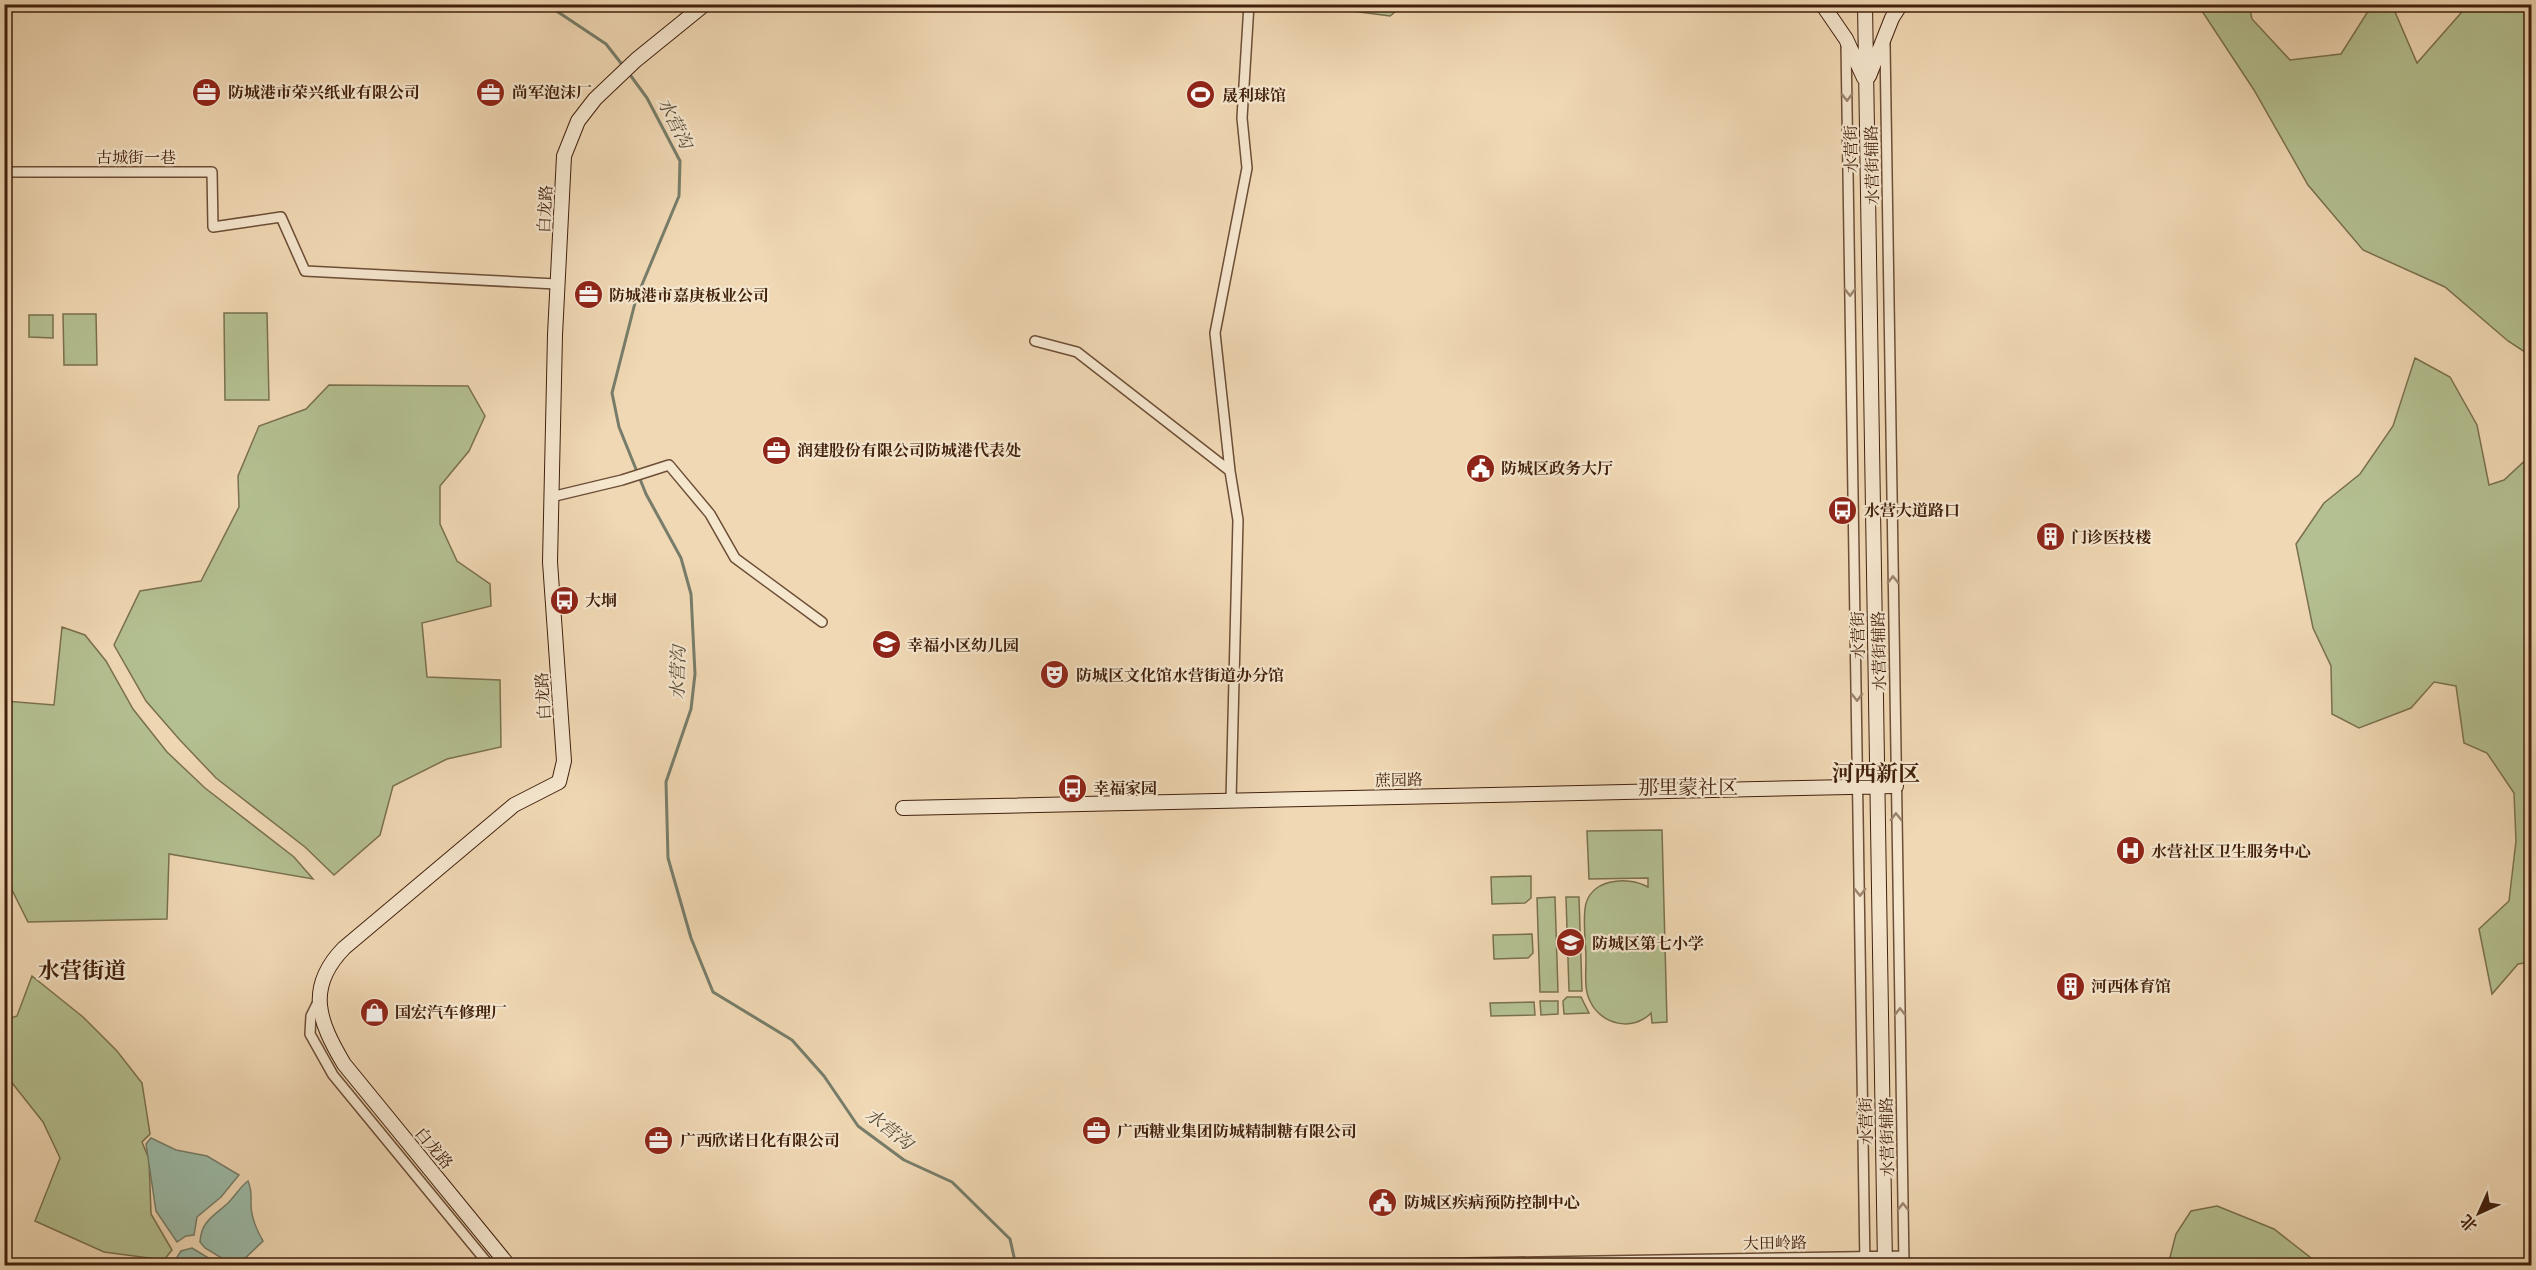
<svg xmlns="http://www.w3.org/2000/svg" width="2536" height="1270" viewBox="0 0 2536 1270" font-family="'IM FELL Great Primer','Noto Serif SC',serif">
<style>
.green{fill:#b4c091;stroke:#7a704e;stroke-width:1.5}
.water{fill:#9bbba8;stroke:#777d6a;stroke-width:1.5}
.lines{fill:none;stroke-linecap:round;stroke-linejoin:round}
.stream{stroke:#777d6a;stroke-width:3}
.street-casing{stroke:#6d4e36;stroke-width:12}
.secondary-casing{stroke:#41200c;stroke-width:16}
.street{stroke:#f5e6ce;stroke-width:9}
.secondary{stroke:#f5e6ce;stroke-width:14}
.oneway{stroke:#9b836d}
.labels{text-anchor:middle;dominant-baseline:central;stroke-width:4.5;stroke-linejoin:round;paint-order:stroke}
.poi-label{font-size:16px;font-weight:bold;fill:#41200c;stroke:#f5e6ce;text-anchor:start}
.street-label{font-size:16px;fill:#41200c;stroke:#f5e6ce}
.water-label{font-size:18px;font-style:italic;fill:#5c4e3b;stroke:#f5e6ce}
.quarter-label{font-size:20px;fill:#41200c;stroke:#f5e6ce}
.district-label{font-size:22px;font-weight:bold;fill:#41200c;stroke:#f5e6ce}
</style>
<rect width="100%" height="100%" fill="#f0d8b4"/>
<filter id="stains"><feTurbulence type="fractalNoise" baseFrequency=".00333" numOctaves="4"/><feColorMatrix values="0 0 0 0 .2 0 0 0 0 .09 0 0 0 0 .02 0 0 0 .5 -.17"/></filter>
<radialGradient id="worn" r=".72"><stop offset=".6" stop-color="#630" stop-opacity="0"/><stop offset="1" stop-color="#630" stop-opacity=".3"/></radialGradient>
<path class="green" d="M 1322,4 L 1395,4 L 1395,12 L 1390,16 L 1321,7 Z
M 2198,5 L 2249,5 L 2252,19 L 2290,60 L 2341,54 L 2372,5 L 2392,5 L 2417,63 L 2468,5 L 2531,5 L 2531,356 L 2508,341 L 2445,287 L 2363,250 L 2308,185 L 2254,90 Z
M 224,313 L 267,313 L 269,400 L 225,400 Z
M 63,314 L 96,314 L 97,365 L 64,365 Z
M 29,315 L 53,315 L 53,338 L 29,337 Z
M 2415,358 L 2450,377 L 2477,425 L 2489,485 L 2504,480 L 2531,455 L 2531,962 L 2518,964 L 2492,994 L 2479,929 L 2509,901 L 2516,841 L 2514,793 L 2487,753 L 2464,743 L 2456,686 L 2434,682 L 2411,708 L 2359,728 L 2332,714 L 2331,666 L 2313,628 L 2296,544 L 2324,503 L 2360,474 L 2393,426 Z
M 329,385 L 468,386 L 485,416 L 469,451 L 440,486 L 440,524 L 457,561 L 490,584 L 491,606 L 422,623 L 427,677 L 500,680 L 501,747 L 447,759 L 393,786 L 380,835 L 334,875 L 305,847 L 216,778 L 179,739 L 146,701 L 114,645 L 140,591 L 201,581 L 239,507 L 238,476 L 259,426 L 306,409 Z
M 62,627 L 85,635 L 106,661 L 133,709 L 167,752 L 205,788 L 294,857 L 313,879 L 169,854 L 167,919 L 28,922 L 9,884 L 5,847 L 5,701 L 54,705 Z
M 1662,830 L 1667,1022 L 1652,1023 L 1651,1013 C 1633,1032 1601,1025 1590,1001 C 1584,990 1586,973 1586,960 C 1586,944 1583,926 1585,909 C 1588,879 1627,875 1648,887 L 1648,878 L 1589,879 L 1587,831 Z
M 1531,876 L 1531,898 L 1525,903 L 1492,904 L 1491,877 Z
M 1555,897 L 1558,992 L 1540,992 L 1537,898 Z
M 1566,897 L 1579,897 L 1582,991 L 1569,991 Z
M 1532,934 L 1533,953 L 1528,958 L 1494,959 L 1493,935 Z
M 32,976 L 83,1017 L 117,1051 L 142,1083 L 150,1134 L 142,1142 L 149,1159 L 151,1214 L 172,1250 L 164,1260 L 104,1252 L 35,1221 L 60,1158 L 43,1122 L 5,1074 L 5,1020 L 17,1016 Z
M 1567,997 L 1581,997 L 1589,1013 L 1564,1014 L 1563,1001 Z
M 1540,1001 L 1558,1001 L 1558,1014 L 1541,1015 Z
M 1534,1002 L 1535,1015 L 1491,1016 L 1490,1003 Z
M 2217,1206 L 2274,1229 L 2320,1265 L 2168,1265 L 2176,1234 L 2191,1211 Z"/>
<path class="water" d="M 151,1138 L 176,1150 L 207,1156 L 239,1175 L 221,1197 L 197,1217 L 194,1235 L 186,1236 L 177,1242 L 156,1211 L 146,1144 Z
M 248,1181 C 252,1190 251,1195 251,1204 C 251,1218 256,1229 263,1241 L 238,1265 L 233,1265 L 205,1248 L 200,1242 C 201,1221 214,1216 228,1203 C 235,1196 240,1187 248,1181 Z
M 192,1248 L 220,1265 L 171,1265 L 169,1263 L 176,1259 L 181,1251 Z"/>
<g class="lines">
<path class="stream" d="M 546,4 L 606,44 L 624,67
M 628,72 L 647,98 L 680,161 L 679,196 L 636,299 L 612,393 L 619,427 L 646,494 L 681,558 L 691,594 L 695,674 L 691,709 L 666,782 L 668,858 L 691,938 L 713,992 L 792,1040 L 824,1076 L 858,1126 L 904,1160 L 952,1182 L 1010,1239 L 1016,1266"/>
<defs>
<path id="street" d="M 1846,44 L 1865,1266
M 1885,44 L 1904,1266
M 4,172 L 212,172 L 213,227 L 281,217 L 305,271 L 556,284
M 1035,341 L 1077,352 L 1230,471 L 1238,520 L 1231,800
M 1230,471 L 1215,333 L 1247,168 L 1242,118 L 1249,4
M 551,497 L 622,480 L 669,465 L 710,514 L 735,558 L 822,622
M 319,1000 L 311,1016 L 310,1034 L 333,1075 L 490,1266
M 1286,1266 L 1904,1256"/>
<path id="secondary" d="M 1822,4 L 1846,39 L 1864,78
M 1865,4 L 1885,1266
M 1869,76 L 1892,18 L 1901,4
M 903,808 L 1896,786
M 509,1266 L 344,1064 C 319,1022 305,988 344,948 L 514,805 L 559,782 L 564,761 L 550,562 L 555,335 L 564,156 L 578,121 L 595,99 L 636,60 L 705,4"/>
</defs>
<use href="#street" class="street-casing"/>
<use href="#secondary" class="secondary-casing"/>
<use href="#street" class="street"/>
<use href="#secondary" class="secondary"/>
</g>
<defs><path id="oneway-chevron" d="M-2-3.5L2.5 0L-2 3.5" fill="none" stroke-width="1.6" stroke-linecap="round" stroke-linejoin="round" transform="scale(1.5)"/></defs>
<g class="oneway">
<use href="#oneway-chevron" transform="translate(1847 97) rotate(89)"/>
<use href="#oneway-chevron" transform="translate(1850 292) rotate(89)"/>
<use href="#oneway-chevron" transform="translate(1893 580) rotate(-91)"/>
<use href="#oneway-chevron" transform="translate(1857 697) rotate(89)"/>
<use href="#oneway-chevron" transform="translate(1896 817) rotate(-91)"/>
<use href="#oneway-chevron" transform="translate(1860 892) rotate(89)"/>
<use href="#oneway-chevron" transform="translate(1900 1012) rotate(-91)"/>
<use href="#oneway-chevron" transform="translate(1903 1207) rotate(-91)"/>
</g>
<defs>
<symbol id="office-disc" viewBox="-11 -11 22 22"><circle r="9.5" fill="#8f2418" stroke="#f5e6ce"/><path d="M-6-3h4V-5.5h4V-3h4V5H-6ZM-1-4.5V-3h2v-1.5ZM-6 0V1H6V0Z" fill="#fff"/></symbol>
<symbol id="stadium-disc" viewBox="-11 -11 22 22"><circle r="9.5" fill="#8f2418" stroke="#f5e6ce"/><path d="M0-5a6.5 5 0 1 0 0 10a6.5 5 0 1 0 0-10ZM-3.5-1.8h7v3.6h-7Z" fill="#fff"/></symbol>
<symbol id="civic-disc" viewBox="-11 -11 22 22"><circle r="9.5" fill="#8f2418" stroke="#f5e6ce"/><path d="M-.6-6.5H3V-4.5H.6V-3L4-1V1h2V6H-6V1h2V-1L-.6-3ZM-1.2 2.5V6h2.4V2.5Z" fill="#fff"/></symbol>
<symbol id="bus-disc" viewBox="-11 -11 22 22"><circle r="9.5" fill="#8f2418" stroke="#f5e6ce"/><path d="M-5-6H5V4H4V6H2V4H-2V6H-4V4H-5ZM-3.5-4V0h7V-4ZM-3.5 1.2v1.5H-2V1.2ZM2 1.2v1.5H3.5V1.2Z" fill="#fff"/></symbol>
<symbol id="building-disc" viewBox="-11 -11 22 22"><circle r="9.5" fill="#8f2418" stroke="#f5e6ce"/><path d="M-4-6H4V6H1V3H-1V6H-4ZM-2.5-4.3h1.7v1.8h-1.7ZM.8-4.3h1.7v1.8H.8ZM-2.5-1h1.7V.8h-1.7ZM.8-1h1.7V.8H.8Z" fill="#fff"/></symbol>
<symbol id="school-disc" viewBox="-11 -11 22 22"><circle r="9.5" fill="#8f2418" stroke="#f5e6ce"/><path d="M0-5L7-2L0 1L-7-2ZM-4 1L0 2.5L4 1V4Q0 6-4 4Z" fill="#fff"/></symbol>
<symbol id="theatre-disc" viewBox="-11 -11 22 22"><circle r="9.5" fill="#8f2418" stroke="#f5e6ce"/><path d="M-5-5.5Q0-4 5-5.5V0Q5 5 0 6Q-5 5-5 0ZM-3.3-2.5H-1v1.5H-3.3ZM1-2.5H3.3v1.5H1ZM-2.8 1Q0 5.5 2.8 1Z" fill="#fff"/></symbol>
<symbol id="hospital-disc" viewBox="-11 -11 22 22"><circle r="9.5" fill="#8f2418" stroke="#f5e6ce"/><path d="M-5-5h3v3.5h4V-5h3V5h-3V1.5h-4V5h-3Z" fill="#fff"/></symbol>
<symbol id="shop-disc" viewBox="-11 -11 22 22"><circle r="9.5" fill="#8f2418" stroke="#f5e6ce"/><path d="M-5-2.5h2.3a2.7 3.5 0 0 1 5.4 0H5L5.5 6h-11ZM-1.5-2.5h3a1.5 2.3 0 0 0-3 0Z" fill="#fff"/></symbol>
</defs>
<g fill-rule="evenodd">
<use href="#office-disc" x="190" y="76" width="33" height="33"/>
<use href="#office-disc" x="474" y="76" width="33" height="33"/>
<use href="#stadium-disc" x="1184" y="78" width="33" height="33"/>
<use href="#office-disc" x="572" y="278" width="33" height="33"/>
<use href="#office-disc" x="760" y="434" width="33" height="33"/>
<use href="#civic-disc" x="1464" y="452" width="33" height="33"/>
<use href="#bus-disc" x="1826" y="494" width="33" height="33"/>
<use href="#building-disc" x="2034" y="520" width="33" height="33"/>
<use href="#bus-disc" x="548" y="584" width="33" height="33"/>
<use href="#school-disc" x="870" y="628" width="33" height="33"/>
<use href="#theatre-disc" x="1038" y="658" width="33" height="33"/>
<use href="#bus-disc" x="1056" y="772" width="33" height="33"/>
<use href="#hospital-disc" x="2114" y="834" width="33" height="33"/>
<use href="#school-disc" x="1554" y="926" width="33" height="33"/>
<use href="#building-disc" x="2054" y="970" width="33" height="33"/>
<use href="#shop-disc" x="358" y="996" width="33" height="33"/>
<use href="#office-disc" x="1080" y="1114" width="33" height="33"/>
<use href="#office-disc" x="642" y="1124" width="33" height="33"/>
<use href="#civic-disc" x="1366" y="1186" width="33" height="33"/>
</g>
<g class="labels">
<g class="poi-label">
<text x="228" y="92">防城港市荣兴纸业有限公司</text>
<text x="512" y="92">尚军泡沫厂</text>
<text x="1222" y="95">晟利球馆</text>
<text x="609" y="295">防城港市嘉庚板业公司</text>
<text x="797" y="450">润建股份有限公司防城港代表处</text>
<text x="1501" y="468">防城区政务大厅</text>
<text x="1864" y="510">水营大道路口</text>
<text x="2071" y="537">门诊医技楼</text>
<text x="585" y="600">大垌</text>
<text x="907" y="645">幸福小区幼儿园</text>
<text x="1076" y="675">防城区文化馆水营街道办分馆</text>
<text x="1093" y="788">幸福家园</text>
<text x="2151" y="851">水营社区卫生服务中心</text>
<text x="1592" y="943">防城区第七小学</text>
<text x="2091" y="986">河西体育馆</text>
<text x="395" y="1012">国宏汽车修理厂</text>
<text x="1117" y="1131">广西糖业集团防城精制糖有限公司</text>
<text x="680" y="1140">广西欣诺日化有限公司</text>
<text x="1404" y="1202">防城区疾病预防控制中心</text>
</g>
<g class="street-label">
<text transform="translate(1851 149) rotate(-91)">水营街</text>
<text x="136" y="157">古城街一巷</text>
<text transform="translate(1872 165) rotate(-91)">水营街辅路</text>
<text transform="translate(545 209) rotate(-87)">白龙路</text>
<text transform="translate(1858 635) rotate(-91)">水营街</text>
<text transform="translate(1879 651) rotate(-91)">水营街辅路</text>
<text transform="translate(543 696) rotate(-94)">白龙路</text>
<text transform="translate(1399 780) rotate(-1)">蔗园路</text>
<text transform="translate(1866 1121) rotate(-91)">水营街</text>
<text transform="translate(1887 1137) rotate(-91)">水营街辅路</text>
<text transform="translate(434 1148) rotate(50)">白龙路</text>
<text transform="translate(1775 1243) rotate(-1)">大田岭路</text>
</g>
<g class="water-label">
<text transform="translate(675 123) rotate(63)">水营沟</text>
<text transform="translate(678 673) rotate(-89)">水营沟</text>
<text transform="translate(889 1129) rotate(38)">水营沟</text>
</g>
<g class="quarter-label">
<text x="1688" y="787">那里蒙社区</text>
</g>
<g class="district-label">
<text x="1876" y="773">河西新区</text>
<text x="82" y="970">水营街道</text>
</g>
</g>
<rect width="2536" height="1270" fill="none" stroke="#f0d8b4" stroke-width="24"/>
<rect x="6" y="6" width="2524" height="1258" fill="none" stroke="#41200c" stroke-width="3"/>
<rect x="12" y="12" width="2512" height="1246" fill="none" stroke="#41200c" stroke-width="1.5"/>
<g transform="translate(2479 1213) rotate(225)" stroke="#f5e6ce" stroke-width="4.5" paint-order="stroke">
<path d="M0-4.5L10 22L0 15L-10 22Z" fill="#41200c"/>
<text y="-9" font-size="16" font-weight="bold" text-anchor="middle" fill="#41200c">北</text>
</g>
<rect width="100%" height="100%" filter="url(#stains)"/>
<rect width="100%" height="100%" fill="url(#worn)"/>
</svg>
